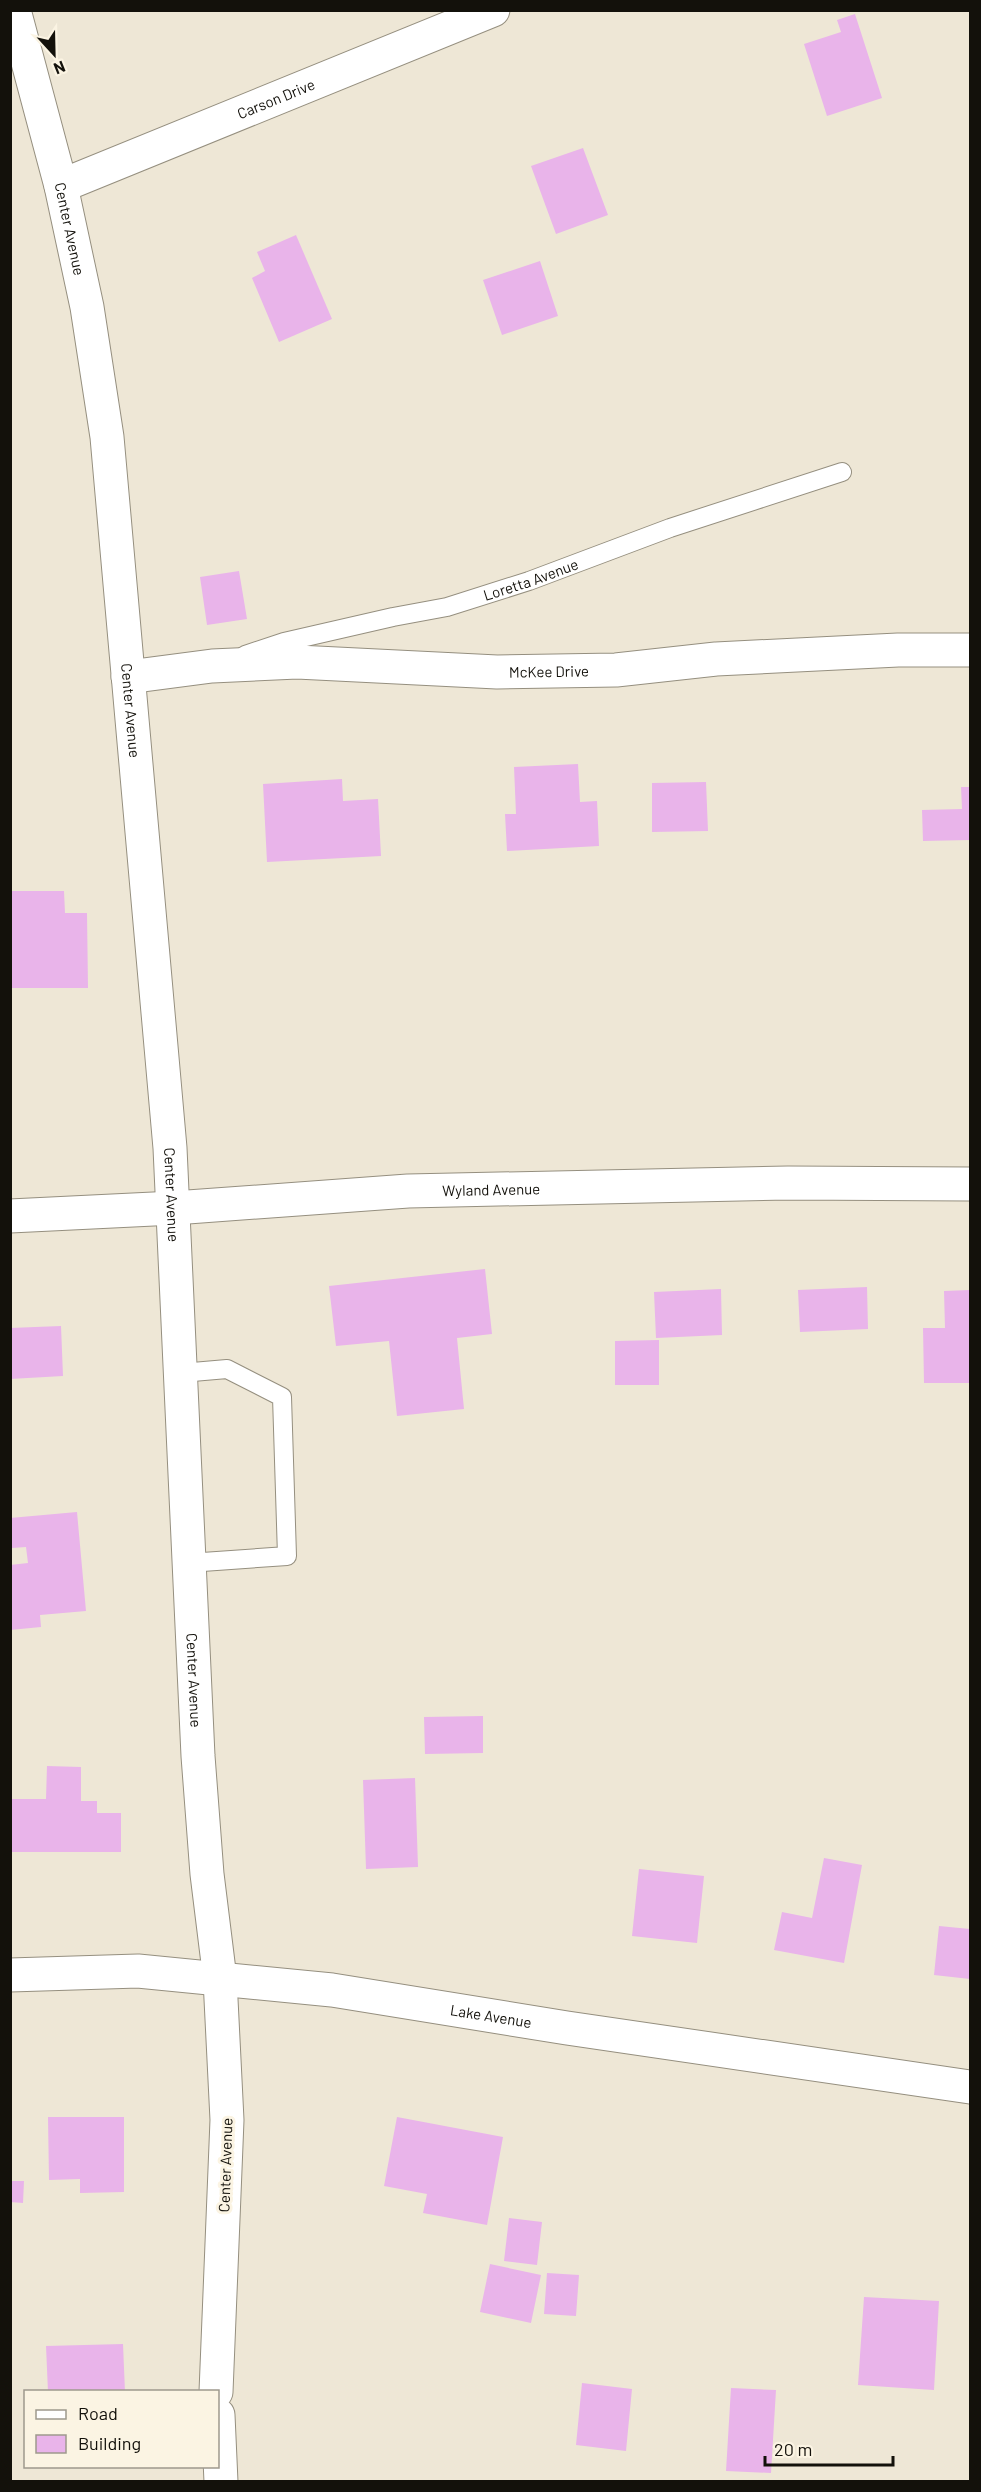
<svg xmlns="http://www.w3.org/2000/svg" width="981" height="2492" viewBox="0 0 981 2492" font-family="Barlow,sans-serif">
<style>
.building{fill:#e9b4ea}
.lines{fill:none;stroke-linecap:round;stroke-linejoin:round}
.service-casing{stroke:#958f7f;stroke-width:20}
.minor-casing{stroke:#958f7f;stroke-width:35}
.service{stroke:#fff;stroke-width:18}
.minor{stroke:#fff;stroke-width:33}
.labels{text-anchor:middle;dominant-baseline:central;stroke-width:6;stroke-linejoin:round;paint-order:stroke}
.street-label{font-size:15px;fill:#13110b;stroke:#fbf4e3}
</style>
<rect width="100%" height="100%" fill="#eee7d6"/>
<path class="building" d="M 855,14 L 882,98 L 827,116 L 804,44 L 841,32 L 837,20 Z
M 583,148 L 608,215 L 556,234 L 531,166 Z
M 296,235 L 332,319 L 279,342 L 252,278 L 265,271 L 257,252 Z
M 540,261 L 558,316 L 502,335 L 483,280 Z
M 239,571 L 247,619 L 207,625 L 200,577 Z
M 578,764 L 580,802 L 597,801 L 599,846 L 507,851 L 505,814 L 516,814 L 514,767 Z
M 342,779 L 343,801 L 378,799 L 381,856 L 267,862 L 263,784 Z
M 706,782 L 708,831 L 652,832 L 652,783 Z
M 961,787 L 970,787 L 970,840 L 923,841 L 922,810 L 962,809 Z
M 10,891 L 64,891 L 65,913 L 87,913 L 88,988 L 10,988 Z
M 485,1269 L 492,1334 L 457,1338 L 464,1409 L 397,1416 L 389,1341 L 336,1346 L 329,1286 Z
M 867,1287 L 868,1329 L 800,1332 L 798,1290 Z
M 721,1289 L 722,1335 L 656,1338 L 654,1292 Z
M 970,1290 L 970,1383 L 924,1383 L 923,1328 L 945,1328 L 944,1291 Z
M 61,1326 L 63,1376 L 10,1379 L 10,1328 Z
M 659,1340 L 659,1385 L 615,1385 L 615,1341 Z
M 77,1512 L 86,1611 L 40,1615 L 41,1627 L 10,1630 L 10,1565 L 28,1563 L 26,1547 L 12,1548 L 10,1518 Z
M 483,1716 L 483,1753 L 425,1754 L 424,1717 Z
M 47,1766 L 81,1767 L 81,1801 L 97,1801 L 97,1813 L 121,1813 L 121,1852 L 10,1852 L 10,1799 L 46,1799 Z
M 415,1778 L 418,1867 L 366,1869 L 363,1780 Z
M 824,1858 L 862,1865 L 844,1963 L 774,1950 L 782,1912 L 812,1918 Z
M 639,1869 L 704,1876 L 697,1943 L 632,1936 Z
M 939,1926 L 970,1929 L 970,1979 L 934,1975 Z
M 48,2117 L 124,2117 L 124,2192 L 80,2193 L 80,2179 L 49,2180 Z
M 397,2117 L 503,2137 L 487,2225 L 423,2213 L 427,2194 L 384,2186 Z
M 10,2181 L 24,2181 L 23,2203 L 10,2202 Z
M 509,2218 L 542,2222 L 537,2265 L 504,2261 Z
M 490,2264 L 541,2275 L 531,2323 L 480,2312 Z
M 547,2273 L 579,2275 L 576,2316 L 544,2314 Z
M 864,2297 L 939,2301 L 934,2390 L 858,2385 Z
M 123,2344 L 125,2392 L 48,2392 L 46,2346 Z
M 582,2383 L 632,2389 L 626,2451 L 576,2445 Z
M 731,2388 L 776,2390 L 771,2473 L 726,2471 Z"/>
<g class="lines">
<defs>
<g id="service">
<path id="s1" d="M 245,655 L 284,642 L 393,617 L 447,607 L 529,581 L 670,528 L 842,472"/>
<path d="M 181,1373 L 227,1369 L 282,1397 L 287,1556 L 188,1563"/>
</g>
<g id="minor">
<path id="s2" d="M 14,10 L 61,186 L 87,307 L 107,437 L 170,1148 L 198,1756 L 207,1874 L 220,1979 L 227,2120 L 216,2392"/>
<path id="s3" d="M 61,186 L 493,10"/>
<path id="s4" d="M 128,677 L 212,666 L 297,662 L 497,672 L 616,670 L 716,659 L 898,650 L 970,650"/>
<path id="s5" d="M 10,1216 L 174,1208 L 408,1191 L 788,1183 L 970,1184"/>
<path id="s6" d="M 10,1975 L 138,1971 L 332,1990 L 567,2028 L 970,2087"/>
<path d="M 218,2415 L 221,2482"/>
</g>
</defs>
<use href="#service" class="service-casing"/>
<use href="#minor" class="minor-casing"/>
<use href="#service" class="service"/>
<use href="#minor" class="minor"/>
</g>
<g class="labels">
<g class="street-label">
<text stroke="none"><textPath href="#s3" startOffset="232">Carson Drive</textPath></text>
<text stroke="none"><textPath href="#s2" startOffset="226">Center Avenue</textPath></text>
<text stroke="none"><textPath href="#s1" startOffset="296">Loretta Avenue</textPath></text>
<text stroke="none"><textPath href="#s4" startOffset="422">McKee Drive</textPath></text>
<text stroke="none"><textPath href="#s2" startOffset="712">Center Avenue</textPath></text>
<text stroke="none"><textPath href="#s5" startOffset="482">Wyland Avenue</textPath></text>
<text stroke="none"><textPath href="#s2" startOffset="1198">Center Avenue</textPath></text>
<text stroke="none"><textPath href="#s2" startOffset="1684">Center Avenue</textPath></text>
<text stroke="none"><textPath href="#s6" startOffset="484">Lake Avenue</textPath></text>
<text transform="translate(225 2165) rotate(-88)">Center Avenue</text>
</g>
</g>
<rect width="981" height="2492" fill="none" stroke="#13110b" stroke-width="24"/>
<rect x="24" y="2390" width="195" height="78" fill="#fbf4e3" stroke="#9e998d" stroke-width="1.5"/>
<rect x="36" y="2410" width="30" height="9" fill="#ffffff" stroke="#9e998d" stroke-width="1.5"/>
<text x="78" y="2420" font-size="18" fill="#13110b">Road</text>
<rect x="36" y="2435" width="30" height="18" fill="#e9b4ea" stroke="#9e998d" stroke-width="1.5"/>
<text x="78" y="2450" font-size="18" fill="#13110b">Building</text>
<g transform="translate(54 54) rotate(158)" stroke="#fbf4e3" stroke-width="4.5" paint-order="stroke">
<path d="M0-4.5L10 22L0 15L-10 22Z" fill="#13110b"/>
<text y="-9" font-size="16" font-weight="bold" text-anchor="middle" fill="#13110b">N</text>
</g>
<path d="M765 2456v9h128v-9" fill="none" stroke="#13110b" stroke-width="3"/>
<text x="774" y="2456" font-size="18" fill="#13110b" stroke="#fbf4e3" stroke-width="4.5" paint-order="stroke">20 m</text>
</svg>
